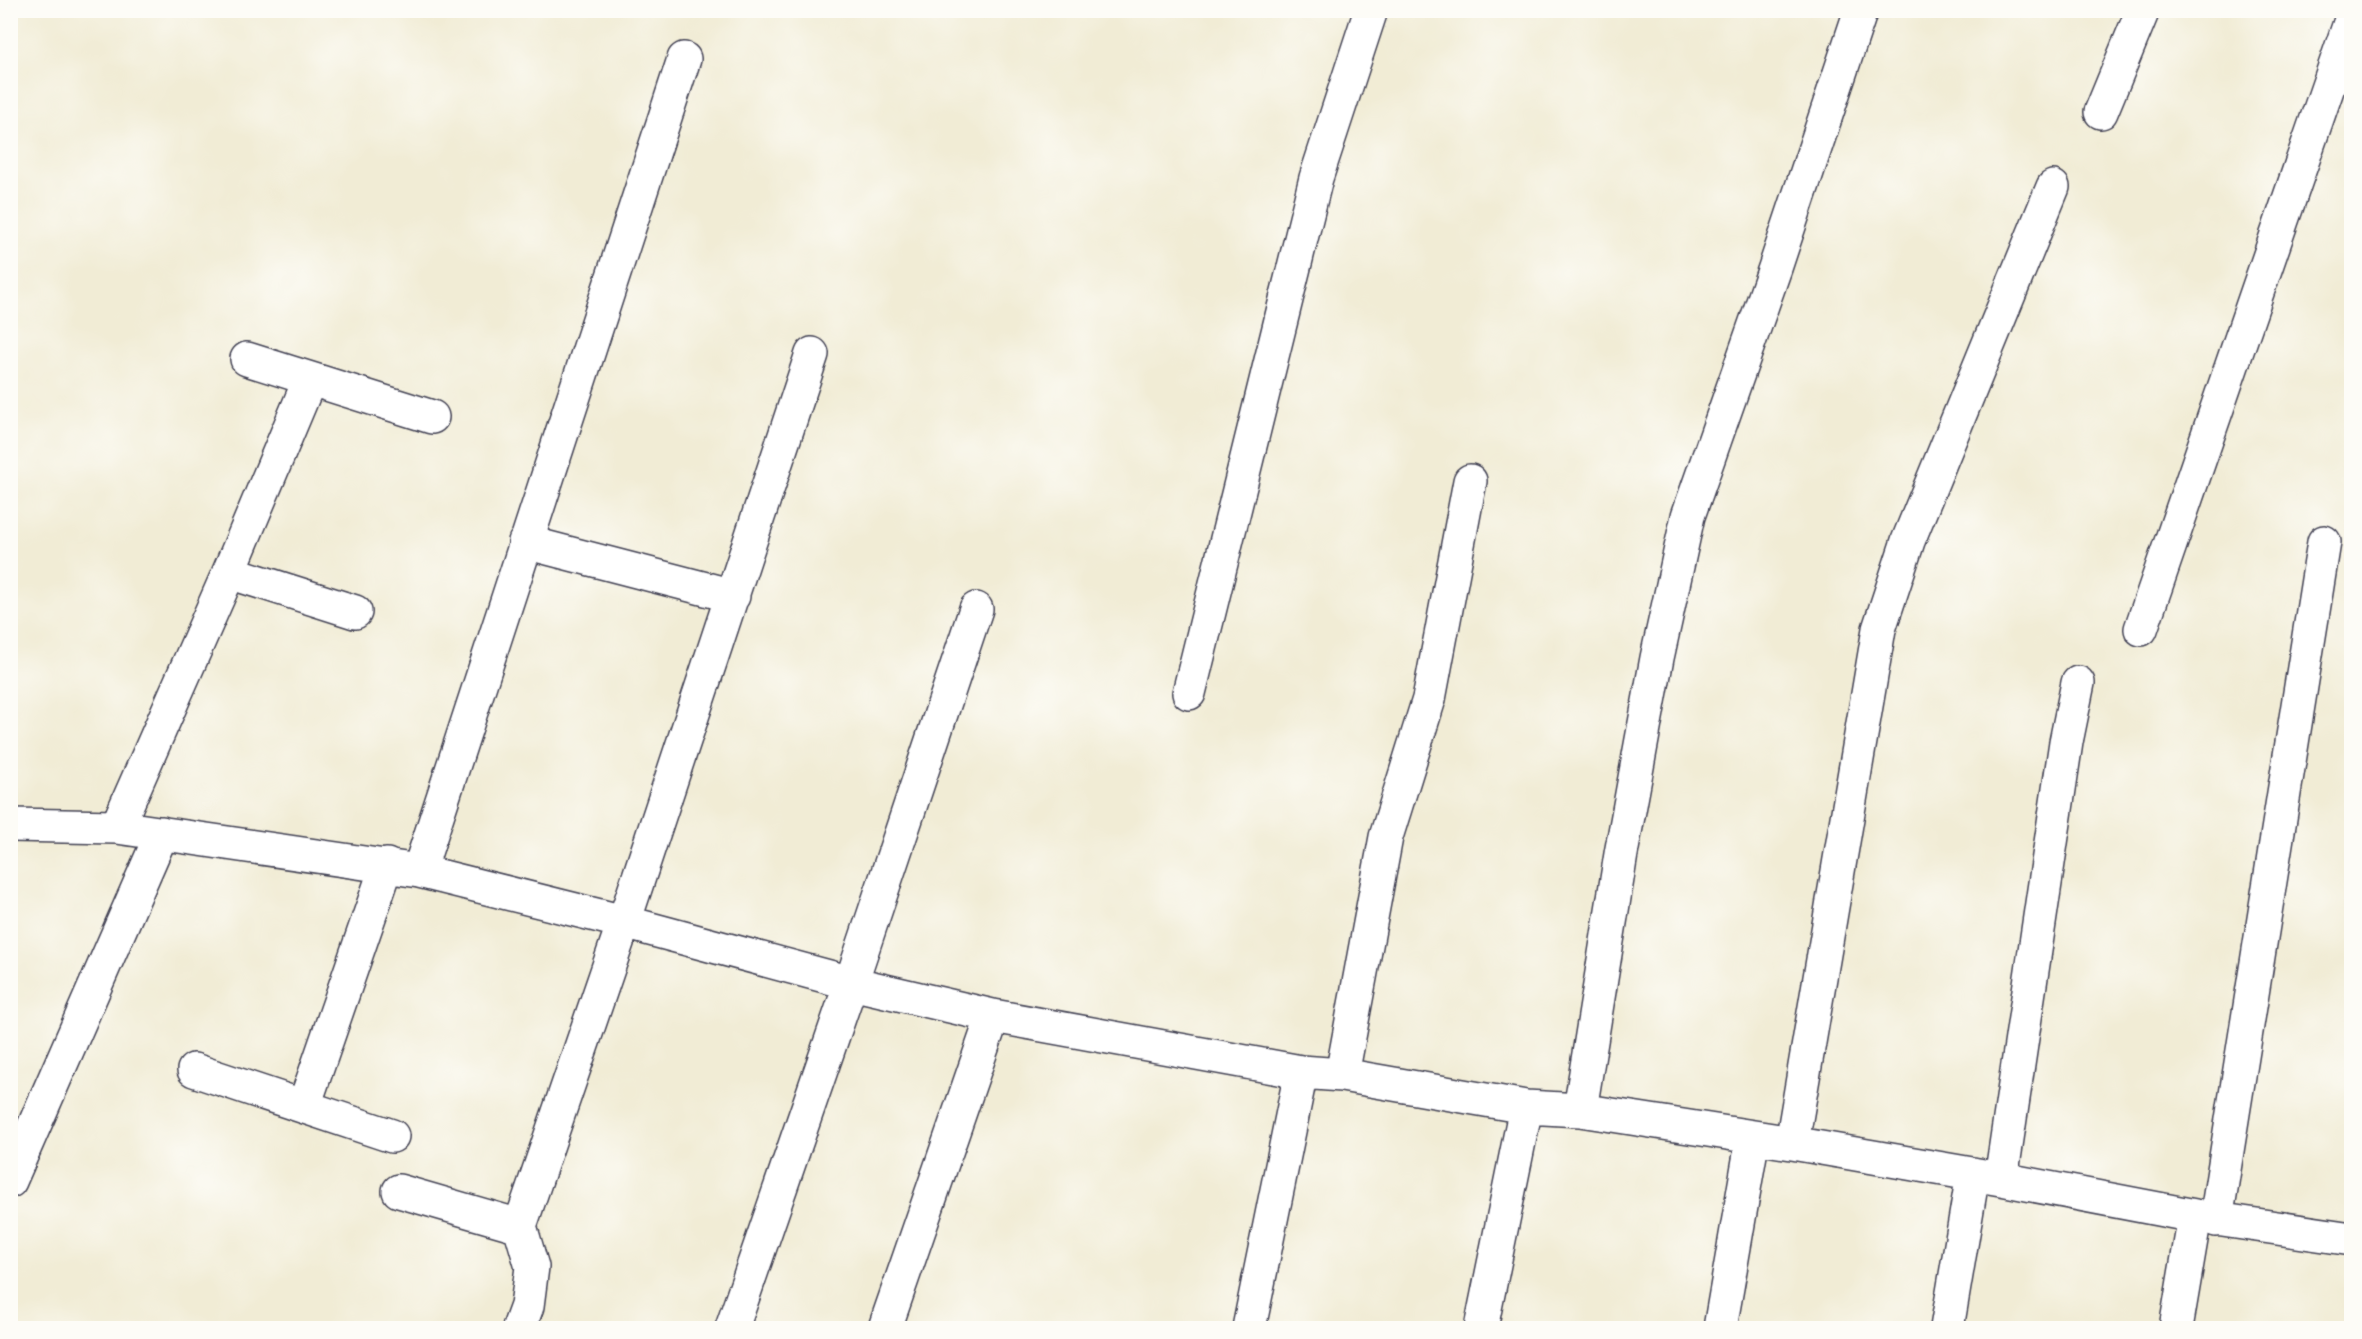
<svg xmlns="http://www.w3.org/2000/svg" width="2362" height="1339" viewBox="0 0 2362 1339" font-family="Kalam,sans-serif">
<style>
.lines{fill:none;stroke-linecap:round;stroke-linejoin:round}
.minor-casing{stroke:#414052;stroke-width:36}
.minor{stroke:#fff;stroke-width:33}
</style>
<rect width="100%" height="100%" fill="#fdfcf7"/>
<filter id="ink" filterUnits="userSpaceOnUse"><feTurbulence type="fractalNoise" baseFrequency=".0167" numOctaves="2"/><feDisplacementMap in="SourceGraphic" scale="12" xChannelSelector="R" yChannelSelector="G"/><feConvolveMatrix kernelMatrix="1 2 1 2 8 2 1 2 1" color-interpolation-filters="sRGB"/></filter>
<filter id="wash" filterUnits="userSpaceOnUse"><feTurbulence type="fractalNoise" baseFrequency=".008" numOctaves="4" result="noise"/><feDisplacementMap in="SourceGraphic" scale="24" xChannelSelector="R" yChannelSelector="G"/><feGaussianBlur stdDeviation="1.35" result="paint"/><feColorMatrix in="noise" values="0 0 0 0 0 0 0 0 0 0 0 0 0 0 0 0 0 1.4 0 .05"/><feComposite in="paint" operator="in"/></filter>
<g filter="url(#wash)">
<rect width="100%" height="100%" fill="#f1ecd5"/>
</g>
<g filter="url(#ink)">
<g class="lines">
<defs>
<path id="minor" d="M 2101,112 L 2143,10
M 247,359 L 432,417
M 525,542 L 733,596
M 229,572 L 355,612
M 2141,629 L 2352,17
M 1189,693 L 1316,178 L 1371,10
M 10,825 L 117,827 L 419,871 L 624,922 L 851,983 L 993,1016 L 1301,1072 L 1342,1075 L 1526,1107 L 1580,1110 L 1792,1143 L 2001,1179 L 2195,1216 L 2352,1239
M 117,827 L 229,572 L 310,379
M 419,871 L 684,59
M 194,1070 L 392,1136
M 1342,1075 L 1386,837 L 1429,699 L 1470,481
M 304,1106 L 387,865
M 1580,1110 L 1621,854 L 1657,658 L 1688,516 L 1775,268 L 1861,10
M 1792,1143 L 1879,629 L 1908,541 L 2053,187
M 2001,1179 L 2066,742 L 2078,683
M 10,1181 L 162,833
M 399,1191 L 520,1226
M 2216,1220 L 2324,542
M 519,1328 L 527,1306 L 532,1267 L 520,1226 L 624,922 L 812,354
M 732,1328 L 851,983 L 976,609
M 885,1328 L 993,1016
M 1249,1328 L 1301,1072
M 1481,1328 L 1526,1107
M 1720,1328 L 1753,1137
M 1947,1328 L 1973,1174
M 2176,1328 L 2195,1216"/>
</defs>
<use href="#minor" class="minor-casing"/>
<use href="#minor" class="minor"/>
</g>
</g>
<rect width="2362" height="1339" fill="none" stroke="#fdfcf7" stroke-width="36"/>
</svg>
